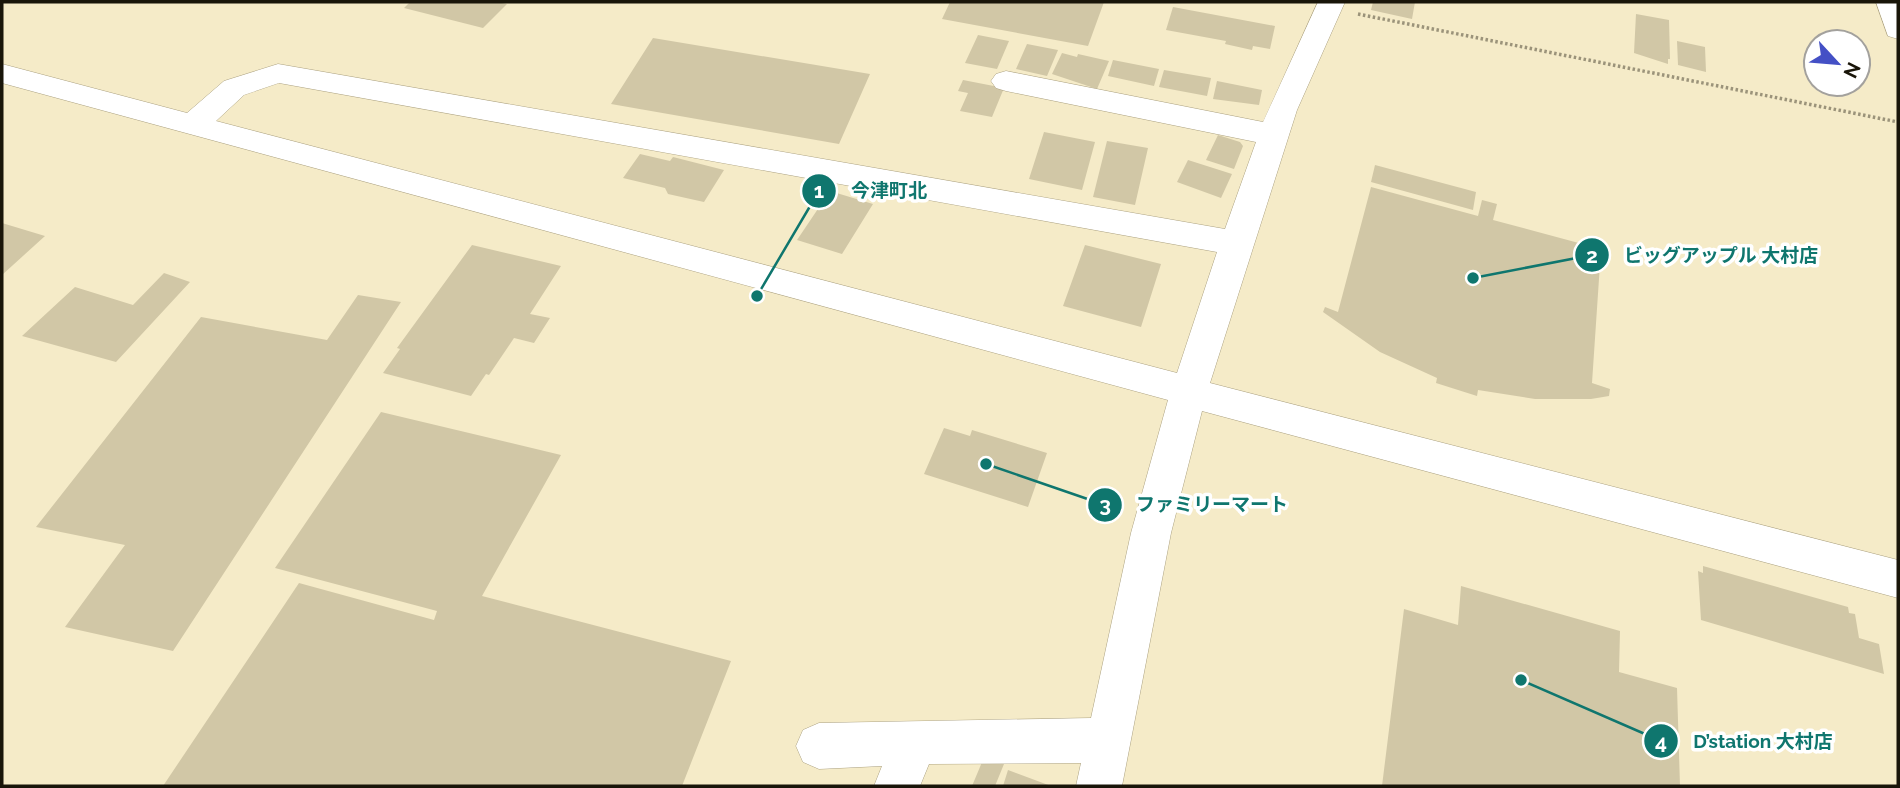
<svg xmlns="http://www.w3.org/2000/svg" width="1900" height="788" viewBox="0 0 1900 788" font-family="Raleway,'Noto Sans JP',sans-serif">
<style>
.building{fill:#d1c7a6}
.lines{fill:none;stroke-linecap:round;stroke-linejoin:round}
.minor-casing{stroke:#aca282;stroke-width:1}
.path{stroke:#9b937a;stroke-width:3.5;stroke-dasharray:2.5 2.5;stroke-linecap:butt}
.minor{fill:#fff;fill-rule:evenodd}
.leader{fill:none;stroke:#0f766e;stroke-width:2.5}
.callout-dot{fill:#0f766e;stroke:#fff;stroke-width:2.5}
.mark-label{font-size:21px;text-anchor:middle;font-weight:bold;fill:#fff}
.callout-label{font-size:19px;text-anchor:middle;font-weight:bold;fill:#0f766e;stroke:#fff;stroke-width:7;stroke-linejoin:round;paint-order:stroke}
</style>
<rect width="100%" height="100%" fill="#f5ebc8"/>
<path class="building" d="M 410,2 L 497,2 L 507,4 L 483,28 L 404,8 Z
M 950,2 L 1104,2 L 1088,46 L 942,19 Z
M 1373,2 L 1415,2 L 1412,19 L 1371,10 Z
M 1173,7 L 1275,26 L 1270,49 L 1253,46 L 1252,50 L 1225,44 L 1226,41 L 1166,30 Z
M 1636,14 L 1669,20 L 1670,59 L 1668,59 L 1668,64 L 1634,53 Z
M 978,35 L 1009,41 L 997,69 L 965,63 Z
M 653,38 L 870,74 L 839,144 L 611,104 Z
M 1677,41 L 1705,47 L 1706,72 L 1678,65 Z
M 1027,44 L 1058,50 L 1047,76 L 1016,69 Z
M 1062,53 L 1077,57 L 1078,54 L 1109,61 L 1097,89 L 1052,74 Z
M 1113,60 L 1159,69 L 1154,86 L 1108,76 Z
M 1164,70 L 1211,78 L 1207,96 L 1159,87 Z
M 963,80 L 1004,88 L 992,117 L 960,111 L 968,93 L 958,91 Z
M 1217,81 L 1262,90 L 1259,105 L 1213,99 Z
M 1044,132 L 1095,142 L 1082,190 L 1029,179 Z
M 1218,135 L 1240,142 L 1243,146 L 1234,169 L 1206,160 Z
M 1107,141 L 1148,148 L 1135,205 L 1093,197 Z
M 640,154 L 670,161 L 673,157 L 724,170 L 704,202 L 668,194 L 665,188 L 623,178 Z
M 1188,160 L 1232,174 L 1221,198 L 1177,182 Z
M 1375,165 L 1476,192 L 1473,210 L 1371,182 Z
M 1371,187 L 1478,216 L 1482,200 L 1497,204 L 1493,220 L 1601,249 L 1592,383 L 1610,389 L 1609,396 L 1591,399 L 1535,399 L 1478,390 L 1477,396 L 1436,383 L 1437,378 L 1380,352 L 1323,312 L 1325,307 L 1338,312 Z
M 830,191 L 873,204 L 842,254 L 797,240 Z
M 2,223 L 45,236 L 2,275 Z
M 472,245 L 561,266 L 530,314 L 550,318 L 534,343 L 514,338 L 489,375 L 486,374 L 471,396 L 383,373 L 400,349 L 397,348 Z
M 1085,245 L 1161,264 L 1141,327 L 1063,306 Z
M 164,273 L 190,282 L 116,362 L 22,336 L 75,287 L 133,305 Z
M 358,295 L 401,302 L 173,651 L 65,627 L 125,545 L 36,527 L 201,317 L 327,340 Z
M 381,412 L 561,455 L 482,596 L 731,661 L 682,786 L 163,786 L 299,583 L 434,620 L 437,611 L 275,568 Z
M 944,428 L 970,436 L 972,430 L 1047,453 L 1028,507 L 924,474 Z
M 1703,566 L 1848,607 L 1849,613 L 1855,614 L 1859,638 L 1879,644 L 1884,674 L 1701,620 L 1698,571 L 1703,573 Z
M 1461,586 L 1620,631 L 1619,672 L 1677,688 L 1680,786 L 1382,786 L 1404,609 L 1458,625 Z
M 985,755 L 1004,764 L 995,786 L 972,786 Z
M 1008,770 L 1051,786 L 1003,786 Z"/>
<g class="lines">
<defs>
<path id="minor" d="M 1318,2 L 1345,2 L 1297,110 L 1210,383 L 1898,560 L 1898,598 L 1202,411 L 1171,533 L 1122,786 L 1076,786 L 1081,763 L 929,764 L 920,786 L 874,786 L 882,766 L 819,769 L 803,762 L 796,746 L 803,730 L 819,723 L 1091,718 L 1131,533 L 1168,400 L 2,83 L 2,64 L 187,113 L 224,81 L 278,64 L 1225,229 L 1256,142 L 1006,91 L 996,88 L 991,81 L 996,74 L 1006,71 L 1263,122 ZM 279,83 L 1217,252 L 1177,373 L 216,121 L 244,95 Z
M 1876,2 L 1898,2 L 1898,39 L 1888,36 Z"/>
</defs>
<use href="#minor" class="minor-casing"/>
<path class="path" d="M 1358,14 L 1898,122"/>
<use href="#minor" class="minor"/>
</g>
<path class="leader" d="M757 296L819 191M1473 278L1592 255M986 464L1105 505M1521 680L1661 741"/>
<g class="callout-dot">
<circle cx="757" cy="296" r="7"/>
<circle cx="1473" cy="278" r="7"/>
<circle cx="986" cy="464" r="7"/>
<circle cx="1521" cy="680" r="7"/>
<circle cx="819" cy="191" r="18"/>
<circle cx="1592" cy="255" r="18"/>
<circle cx="1105" cy="505" r="18"/>
<circle cx="1661" cy="741" r="18"/>
</g>
<g class="mark-label">
<text x="819" y="198">1</text>
<text x="1592" y="263">2</text>
<text x="1105" y="512">3</text>
<text x="1661" y="749">4</text>
</g>
<g class="callout-label">
<text x="889" y="197">今津町北</text>
<text x="1721" y="262">ビッグアップル 大村店</text>
<text x="1212" y="511">ファミリーマート</text>
<text x="1763" y="748">D’station 大村店</text>
</g>
<rect width="1900" height="788" fill="none" stroke="#191509" stroke-width="7"/>
<g transform="translate(1837 63) rotate(116)"><circle r="33" fill="#ffffff" stroke="#a3a19d" stroke-width="2"/>
<path d="M0-5L12 26L0 18L-12 26Z" fill="#4450c5"/>
<text y="-10" font-size="19" font-weight="bold" text-anchor="middle" fill="#191509">N</text>
</g>
</svg>
